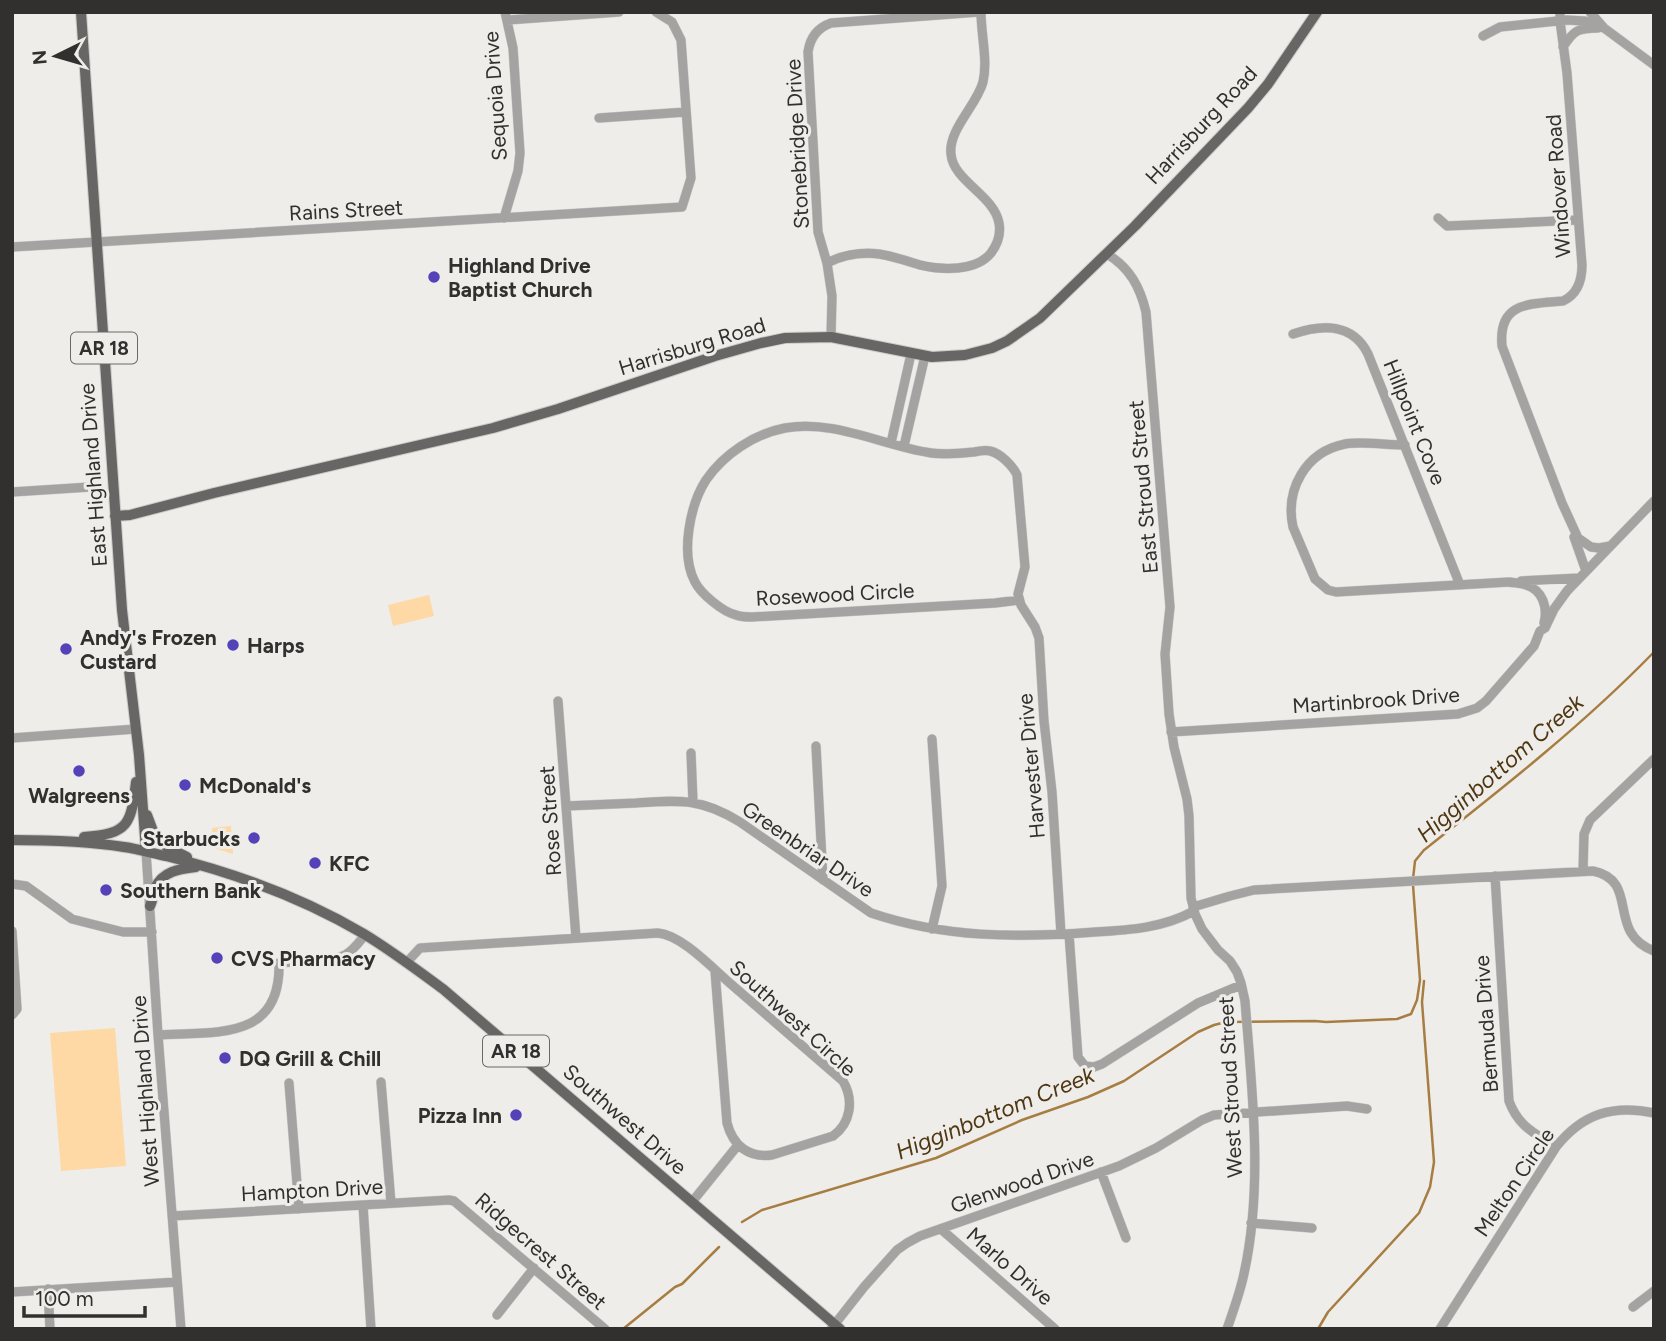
<svg xmlns="http://www.w3.org/2000/svg" width="1666" height="1341" viewBox="0 0 1666 1341" font-family="Figtree,sans-serif">
<style>
.green{fill:#fed8a5}
.lines{fill:none;stroke-linecap:round;stroke-linejoin:round}
.stream{stroke:#a77e42;stroke-width:2.5}
.minor-casing{stroke:#cdcbc8;stroke-width:10}
.major-casing{stroke:#cdcbc8;stroke-width:12}
.minor{stroke:#a4a3a2;stroke-width:9}
.major{stroke:#686664;stroke-width:10}
.poi-dot{fill:#5442b9;stroke:#efedea;stroke-width:2.5}
.labels{text-anchor:middle;dominant-baseline:central;stroke-width:6;stroke-linejoin:round;paint-order:stroke}
.shield{fill:#efedea;stroke:#6a6967;stroke-width:2}
.shield-label{font-size:19px;font-weight:bold;fill:#31302f}
.street-label{font-size:21px;fill:#31302f;stroke:#efedea}
.poi-label{font-size:21px;font-weight:bold;fill:#31302f;stroke:#efedea;text-anchor:start}
.water-label{font-size:23px;font-style:italic;fill:#4f3713;stroke:#efedea}
</style>
<rect width="100%" height="100%" fill="#efedea"/>
<path class="green" d="M 429,595 L 434,616 L 393,626 L 388,605 Z
M 231,826 L 233,854 L 214,848 L 212,828 Z
M 115,1028 L 126,1166 L 61,1171 L 50,1033 Z"/>
<g class="lines">
<path class="stream" d="M 1413,879 L 1415,861 L 1424,850 C 1504,787 1583,725 1654,652
M 742,1222 L 762,1210 L 936,1158 L 1022,1120 L 1088,1097 L 1124,1081 L 1198,1032 L 1214,1025 L 1226,1022 L 1315,1021 L 1326,1022 L 1397,1019 L 1411,1014 L 1417,1000 L 1420,980 L 1413,885
M 623,1329 L 675,1287 L 682,1284 L 719,1247
M 1318,1329 L 1328,1312 L 1419,1213 L 1430,1187 L 1434,1162 L 1422,1002 L 1424,981"/>
<defs>
<path id="minor" d="M 1560,12 L 1560,21 L 1567,73 L 1582,265 C 1582,280 1578,294 1563,301 C 1529,304 1498,302 1502,346 L 1562,503 L 1578,538 L 1591,547 L 1599,548 L 1610,546
M 1590,12 L 1604,28 L 1654,65
M 507,20 L 619,12
M 1483,36 L 1500,27 L 1567,20 L 1585,21 L 1604,28
M 1563,47 C 1574,30 1578,28 1598,28
M 599,118 L 686,112
M 504,218 L 518,171 L 520,153 L 513,48 L 505,12
M 1438,218 L 1447,226 L 1578,220
M 12,247 L 682,207 L 691,178 L 681,40 L 672,22 L 656,12
M 1107,254 C 1130,268 1140,287 1146,312 L 1170,607 L 1165,654 L 1169,714 L 1174,747 L 1187,799 L 1189,816 L 1191,898 L 1195,914 L 1202,929 L 1218,950 L 1230,961 L 1237,972 L 1241,983 L 1245,1001 C 1252,1091 1264,1188 1243,1278 C 1239,1295 1233,1312 1227,1329
M 827,263 C 843,255 861,252 879,254 C 893,256 907,261 920,265 C 941,270 976,272 991,253 C 997,245 1001,234 999,223 C 994,195 953,181 951,154 C 948,130 977,105 983,82 C 988,60 981,35 981,12
M 1293,334 C 1322,324 1353,323 1368,354 L 1460,585
M 831,337 L 832,296 L 827,263 L 818,232 L 808,52 C 810,38 817,28 831,23 L 979,12
M 891,443 L 911,354
M 1405,445 C 1386,445 1361,441 1345,444 C 1305,452 1285,490 1293,527 L 1315,579 L 1328,590 L 1336,592 L 1509,582 C 1514,583 1521,583 1526,585 C 1543,590 1548,608 1544,623
M 904,446 L 925,356
M 12,492 L 90,487
M 1574,537 L 1586,571
M 1521,581 L 1579,578
M 1019,600 L 995,603 L 752,617 C 747,617 741,617 736,615 C 723,612 701,594 695,582 C 680,554 690,505 706,480 C 724,454 754,434 785,428 C 834,419 883,446 931,453 C 945,455 960,453 974,452 C 979,451 986,450 990,451 C 1000,453 1013,466 1017,475 L 1025,567 L 1018,594 L 1021,605 L 1035,627 L 1039,638 L 1044,721 L 1052,792 L 1061,934
M 558,701 L 576,938
M 1171,732 L 1458,714 L 1477,708 L 1486,701 L 1534,646 L 1540,631 L 1545,628 L 1554,609 L 1567,591 L 1654,501
M 12,738 L 136,729
M 816,746 L 823,880
M 691,753 L 693,802
M 566,806 C 589,805 613,804 636,803 C 680,800 701,798 740,822 L 871,913 C 945,938 1017,938 1095,932 C 1130,930 1163,928 1194,911
M 146,851 L 158,1035 L 181,1329
M 1583,871 L 1584,834 L 1590,820 L 1654,759
M 1495,876 L 1509,1101 C 1518,1126 1534,1133 1556,1147
M 12,884 L 26,886 L 72,919 L 123,932 L 152,932
M 1193,907 L 1230,896 L 1254,890 L 1593,871 C 1641,881 1605,932 1654,951
M 932,929 L 942,886 L 932,739
M 12,931 L 17,1009 L 12,1015
M 1069,934 L 1078,1057 L 1085,1066 L 1094,1067 L 1102,1064 L 1198,1003 L 1241,985
M 407,962 L 420,948 L 658,933 C 682,935 713,969 732,985 L 843,1081 C 854,1100 851,1123 833,1136 L 772,1155 C 749,1158 733,1146 727,1123 L 715,971
M 158,1035 C 215,1031 281,1042 279,963 C 297,961 331,962 345,955 C 354,950 359,942 365,935
M 381,1082 L 391,1203
M 289,1083 L 299,1209
M 1101,1172 L 1126,1238
M 692,1202 L 738,1145
M 363,1205 L 371,1329
M 172,1216 L 449,1200 L 454,1201 L 605,1329
M 1251,1223 L 1312,1228
M 941,1229 L 1055,1329
M 48,1289 L 50,1329
M 12,1292 L 177,1282
M 1633,1307 L 1654,1291
M 497,1315 L 534,1268
M 831,1329 L 864,1287 L 897,1250 L 907,1243 L 920,1236 L 1119,1166 L 1156,1148 L 1202,1120 L 1214,1115 L 1347,1106 L 1367,1109
M 1440,1329 L 1556,1147 C 1582,1114 1613,1104 1654,1113"/>
<path id="major" d="M 81,12 L 122,610 L 139,755 L 146,851
M 115,516 L 130,515 L 214,493 L 493,428 L 558,409 L 715,356 L 761,343 L 785,338 L 831,337 L 932,357 L 965,355 L 992,348 L 1007,341 L 1040,318 L 1135,226 L 1248,108 L 1268,84 L 1317,12
M 147,815 L 156,839 L 167,847 L 187,857
M 84,837 C 129,834 131,824 136,782
M 12,840 C 49,840 87,841 124,847 C 138,849 152,853 166,856 C 235,873 303,898 364,934 C 392,951 417,970 443,989 L 840,1329
M 150,906 C 153,900 153,894 155,888 C 163,871 179,869 196,867"/>
</defs>
<use href="#minor" class="minor-casing"/>
<use href="#major" class="major-casing"/>
<use href="#minor" class="minor"/>
<use href="#major" class="major"/>
</g>
<g class="poi-dot">
<circle cx="434" cy="277" r="7"/>
<circle cx="233" cy="645" r="7"/>
<circle cx="66" cy="649" r="7"/>
<circle cx="79" cy="771" r="7"/>
<circle cx="185" cy="785" r="7"/>
<circle cx="254" cy="838" r="7"/>
<circle cx="315" cy="863" r="7"/>
<circle cx="106" cy="890" r="7"/>
<circle cx="217" cy="958" r="7"/>
<circle cx="225" cy="1058" r="7"/>
<circle cx="516" cy="1115" r="7"/>
</g>
<g class="labels">
<g class="shield">
<rect x="71" y="332.5" width="66" height="31" rx="5"/>
<rect x="483" y="1035.5" width="66" height="31" rx="5"/>
</g>
<g class="shield-label">
<text x="104" y="348">AR 18</text>
<text x="516" y="1051">AR 18</text>
</g>
<g class="street-label">
<text transform="translate(495 96) rotate(-94)">Sequoia Drive</text>
<text transform="translate(1201 125) rotate(-47)">Harrisburg Road</text>
<text transform="translate(797 144) rotate(-93)">Stonebridge Drive</text>
<text transform="translate(1558 186) rotate(-94)">Windover Road</text>
<text transform="translate(346 210) rotate(-3)">Rains Street</text>
<text transform="translate(692 346) rotate(-17)">Harrisburg Road</text>
<text transform="translate(1415 422) rotate(68)">Hillpoint Cove</text>
<text transform="translate(93 475) rotate(-94)">East Highland Drive</text>
<text transform="translate(1143 487) rotate(-95)">East Stroud Street</text>
<text transform="translate(835 594) rotate(-3)">Rosewood Circle</text>
<text transform="translate(1376 700) rotate(-4)">Martinbrook Drive</text>
<text transform="translate(1031 766) rotate(-95)">Harvester Drive</text>
<text transform="translate(550 821) rotate(-94)">Rose Street</text>
<text transform="translate(808 849) rotate(34)">Greenbriar Drive</text>
<text transform="translate(793 1018) rotate(42)">Southwest Circle</text>
<text transform="translate(1486 1024) rotate(-94)">Bermuda Drive</text>
<text transform="translate(1230 1087) rotate(-93)">West Stroud Street</text>
<text transform="translate(145 1091) rotate(-94)">West Highland Drive</text>
<text transform="translate(625 1119) rotate(41)">Southwest Drive</text>
<text transform="translate(1022 1182) rotate(-19)">Glenwood Drive</text>
<text transform="translate(1514 1182) rotate(-56)">Melton Circle</text>
<text transform="translate(312 1190) rotate(-3)">Hampton Drive</text>
<text transform="translate(541 1251) rotate(41)">Ridgecrest Street</text>
<text transform="translate(1010 1266) rotate(41)">Marlo Drive</text>
</g>
<g class="poi-label">
<text x="448" y="265">Highland Drive<tspan x="448" dy="24">Baptist Church</tspan></text>
<text x="80" y="637">Andy's Frozen<tspan x="80" dy="24">Custard</tspan></text>
<text x="247" y="645">Harps</text>
<text x="199" y="785">McDonald's</text>
<text x="79" y="795" text-anchor="middle">Walgreens</text>
<text x="240" y="838" text-anchor="end">Starbucks</text>
<text x="329" y="863">KFC</text>
<text x="120" y="890">Southern Bank</text>
<text x="231" y="958">CVS Pharmacy</text>
<text x="239" y="1058">DQ Grill &amp; Chill</text>
<text x="502" y="1115" text-anchor="end">Pizza Inn</text>
</g>
<g class="water-label">
<text transform="translate(1500 768) rotate(-41)">Higginbottom Creek</text>
<text transform="translate(995 1113) rotate(-22)">Higginbottom Creek</text>
</g>
</g>
<rect width="1666" height="1341" fill="none" stroke="#31302f" stroke-width="28"/>
<g transform="translate(56 56) rotate(265)" stroke="#efedea" stroke-width="5" paint-order="stroke">
<path d="M0-5L12 26L0 18L-12 26Z" fill="#31302f"/>
<text y="-10" font-size="19" font-weight="bold" text-anchor="middle" fill="#31302f">N</text>
</g>
<path d="M24 1306v10h121v-10" fill="none" stroke="#31302f" stroke-width="3.5"/>
<text x="35" y="1306" font-size="21" fill="#31302f" stroke="#efedea" stroke-width="5" paint-order="stroke">100 m</text>
</svg>
